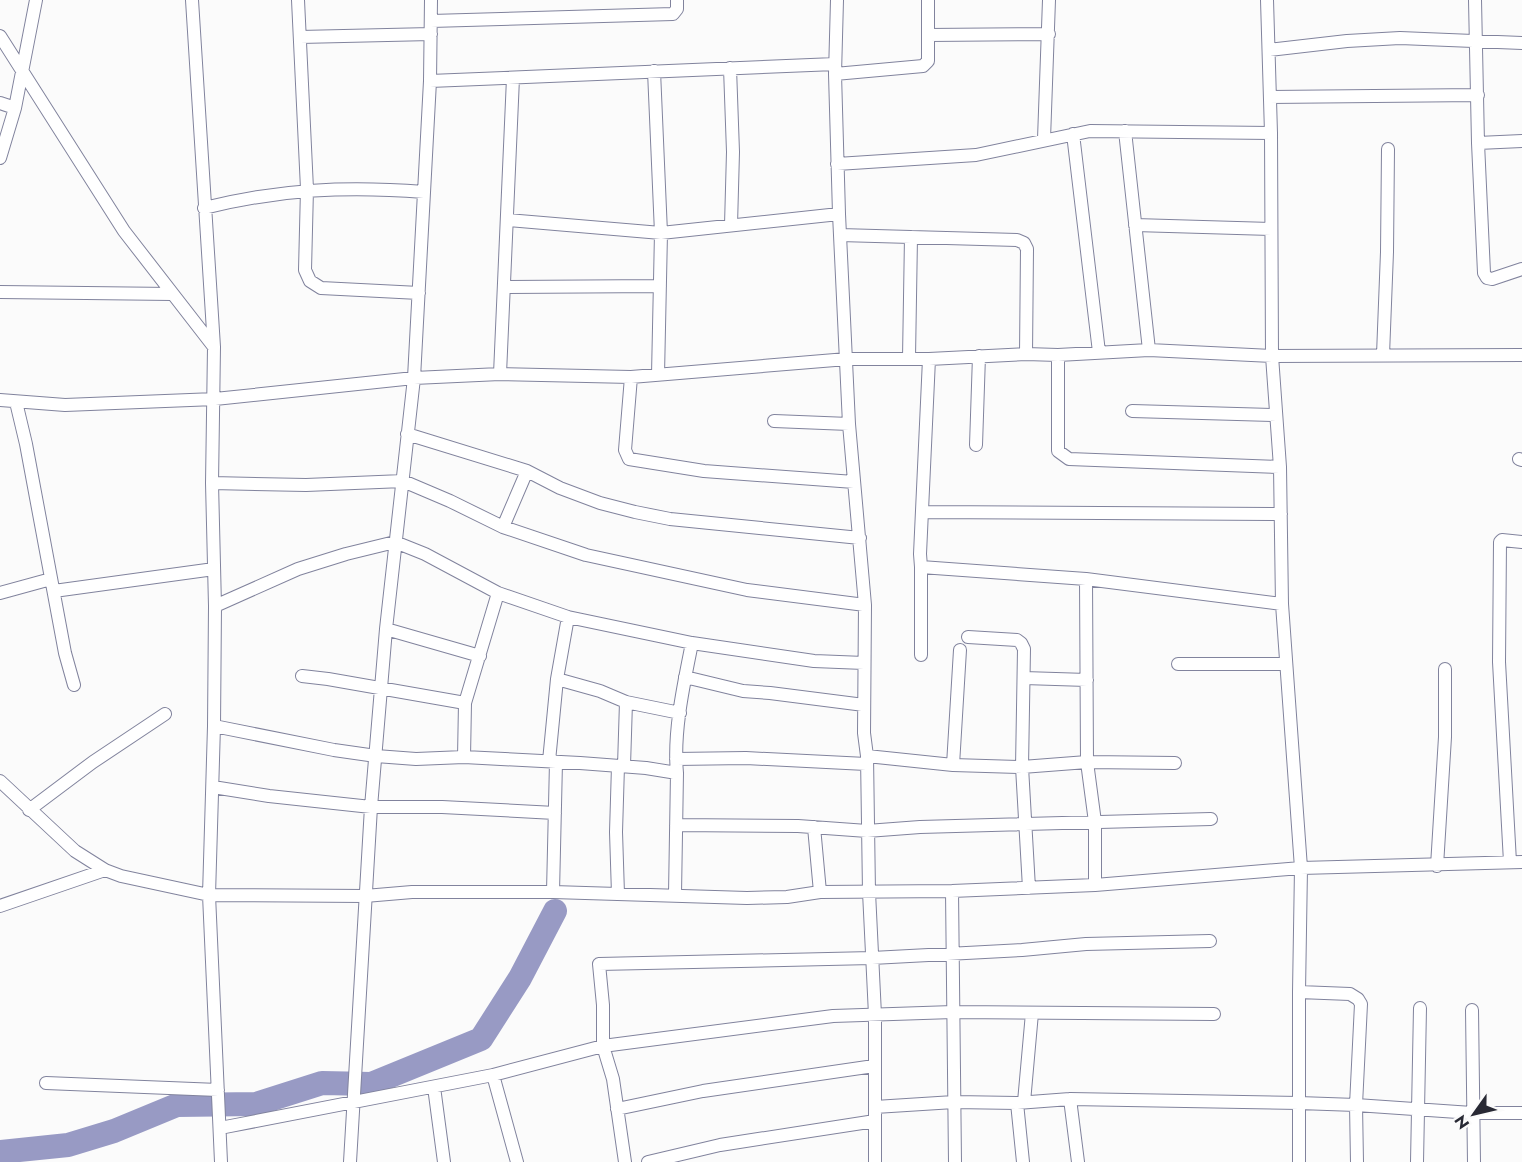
<svg xmlns="http://www.w3.org/2000/svg" width="1522" height="1162" viewBox="0 0 1522 1162" font-family="Jost,sans-serif">
<style>
.lines{fill:none;stroke-linecap:round;stroke-linejoin:round}
.river{stroke:#989ac4;stroke-width:24}
.minor-casing{stroke:#81839d;stroke-width:14}
.minor{stroke:#fff;stroke-width:12}
</style>
<rect width="100%" height="100%" fill="#fbfbfb"/>
<g class="lines">
<path class="river" d="M 0,1152 L 68,1145 L 114,1131 L 177,1105 L 256,1104 L 322,1083 L 371,1084 L 481,1039 L 520,978 L 555,911"/>
<defs>
<path id="minor" d="M 192,0 L 214,347 L 212,483 L 215,606 L 214,726 L 209,895 L 221,1162
M 298,0 L 307,189 L 305,270 L 310,281 L 321,288 L 419,293
M 837,0 L 835,74 L 839,214 L 849,424 L 865,605 L 864,733 L 867,756 L 869,892 L 875,1015 L 875,1162
M 1267,0 L 1271,133 L 1272,356 L 1280,467 L 1282,604 L 1301,868 L 1299,992 L 1299,1162
M 1475,0 L 1478,143 L 1484,273 L 1487,278 L 1492,279 L 1522,269
M 431,21 L 673,14 L 677,9 L 677,0
M 928,35 L 1049,34
M 0,36 L 124,231 L 214,347
M 300,37 L 431,34
M 1269,50 L 1347,41 L 1400,38 L 1522,43
M 730,68 L 733,152 L 731,225
M 654,71 L 661,233 L 658,375
M 835,74 L 923,66 L 928,61 L 928,0
M 430,81 L 835,64
M 1270,97 L 1478,95
M 0,103 L 15,108
M 1125,131 L 1149,350
M 1073,134 L 1099,352
M 1044,139 L 1049,0
M 1478,143 L 1522,141
M 0,158 L 15,108 L 36,0
M 837,164 L 976,155 L 1090,131 L 1271,133
M 204,208 C 280,189 347,186 424,192
M 507,220 L 661,233 L 839,214
M 1135,225 L 1271,229
M 840,235 L 1017,240 L 1024,243 L 1027,249 L 1026,354
M 504,287 L 660,286
M 0,292 L 172,294
M 1058,355 L 1058,451 L 1069,459 L 1280,467
M 1383,355 L 1387,252 L 1388,149
M 909,358 L 911,237
M 929,359 L 920,554 L 921,567 L 1086,579 L 1282,604
M 500,374 L 513,78
M 631,377 L 625,450 L 629,459 L 704,471 L 854,482
M 0,400 L 65,405 L 215,399 L 414,378 L 500,374 L 631,377 L 847,359 L 929,359 L 1026,354 L 1058,355 L 1149,350 L 1272,356 L 1522,355
M 16,402 L 26,444 L 65,653 L 74,685
M 1132,411 L 1276,415
M 774,421 L 849,424
M 407,434 L 527,471 L 560,488 L 600,503 L 635,512 L 670,519 L 860,538
M 976,445 L 979,356
M 1519,459 L 1522,460
M 212,483 L 306,485 L 403,481 L 450,501 L 503,527 L 586,555 L 747,590 L 865,605
M 922,512 L 1281,514
M 503,527 L 527,471
M 921,567 L 921,655
M 1086,579 L 1087,762 L 1095,822 L 1095,885
M 54,591 L 214,569
M 0,593 L 51,579
M 215,606 L 298,569 L 346,554 L 395,542 L 425,554 L 498,593 L 568,617 L 692,643 L 814,661 L 864,663
M 386,629 L 480,656
M 968,637 L 1017,640 L 1021,643 L 1024,649 L 1022,767 L 1029,888
M 1178,664 L 1286,664
M 302,676 L 328,679 L 465,703
M 685,677 L 743,691 L 770,693 L 864,705
M 1024,678 L 1087,680
M 557,679 L 600,691 L 626,702 L 680,713
M 214,726 L 334,750 L 376,756 L 416,759 L 464,757 L 580,763 L 646,768 L 677,773
M 867,756 L 953,765 L 1022,767 L 1087,762 L 1175,763
M 464,757 L 465,703 L 498,593
M 676,759 L 746,758 L 866,764
M 549,761 L 557,679 L 568,617
M 953,765 L 960,650
M 618,766 L 616,832 L 618,894
M 624,766 L 626,702
M 0,781 L 75,851 L 105,870 L 121,876 L 209,895 L 365,896 L 412,892 L 553,892 L 747,898 L 787,897 L 820,892 L 952,891 L 1095,885 L 1301,868 L 1522,862
M 213,787 L 269,796 L 371,807 L 442,807 L 555,813
M 29,810 L 93,762 L 165,714
M 676,825 L 798,826 L 867,831 L 920,827 L 1211,819
M 814,827 L 820,892
M 1510,862 L 1499,662 L 1500,542 L 1502,540 L 1522,542
M 1437,866 L 1445,737 L 1445,669
M 952,891 L 955,1162
M 553,892 L 556,762
M 675,894 L 677,773 C 673,732 684,683 692,643
M 0,906 L 105,870
M 1299,992 L 1350,994 L 1358,999 L 1361,1004 L 1356,1105 L 1357,1162
M 1472,1010 L 1474,1162
M 493,1075 L 517,1162
M 46,1083 L 218,1090
M 434,1087 L 444,1162
M 1070,1099 L 1078,1162
M 1024,1102 L 1032,1013
M 1017,1103 L 1023,1162
M 875,1107 L 954,1102 L 1017,1103 L 1070,1099 L 1299,1103 L 1356,1105 L 1472,1113 L 1522,1113
M 617,1109 L 703,1091 L 874,1066
M 220,1128 L 493,1075 L 603,1046 L 833,1016 L 953,1012 L 1214,1014
M 350,1162 L 371,807 L 386,629 L 414,378 L 430,81 L 431,0
M 625,1162 L 613,1079 L 603,1046 L 603,1005 L 599,964 L 872,958 L 1022,950 L 1086,944 L 1210,941
M 648,1162 L 720,1145 L 875,1121
M 1417,1162 L 1420,1008"/>
</defs>
<use href="#minor" class="minor-casing"/>
<use href="#minor" class="minor"/>
</g>
<g transform="translate(1474 1114) rotate(236)" stroke="#fbfbfb" stroke-width="4.5" paint-order="stroke">
<path d="M0-4.5L10 22L0 15L-10 22Z" fill="#282934"/>
<text y="-9" font-size="16" font-weight="bold" text-anchor="middle" fill="#282934">N</text>
</g>
</svg>
